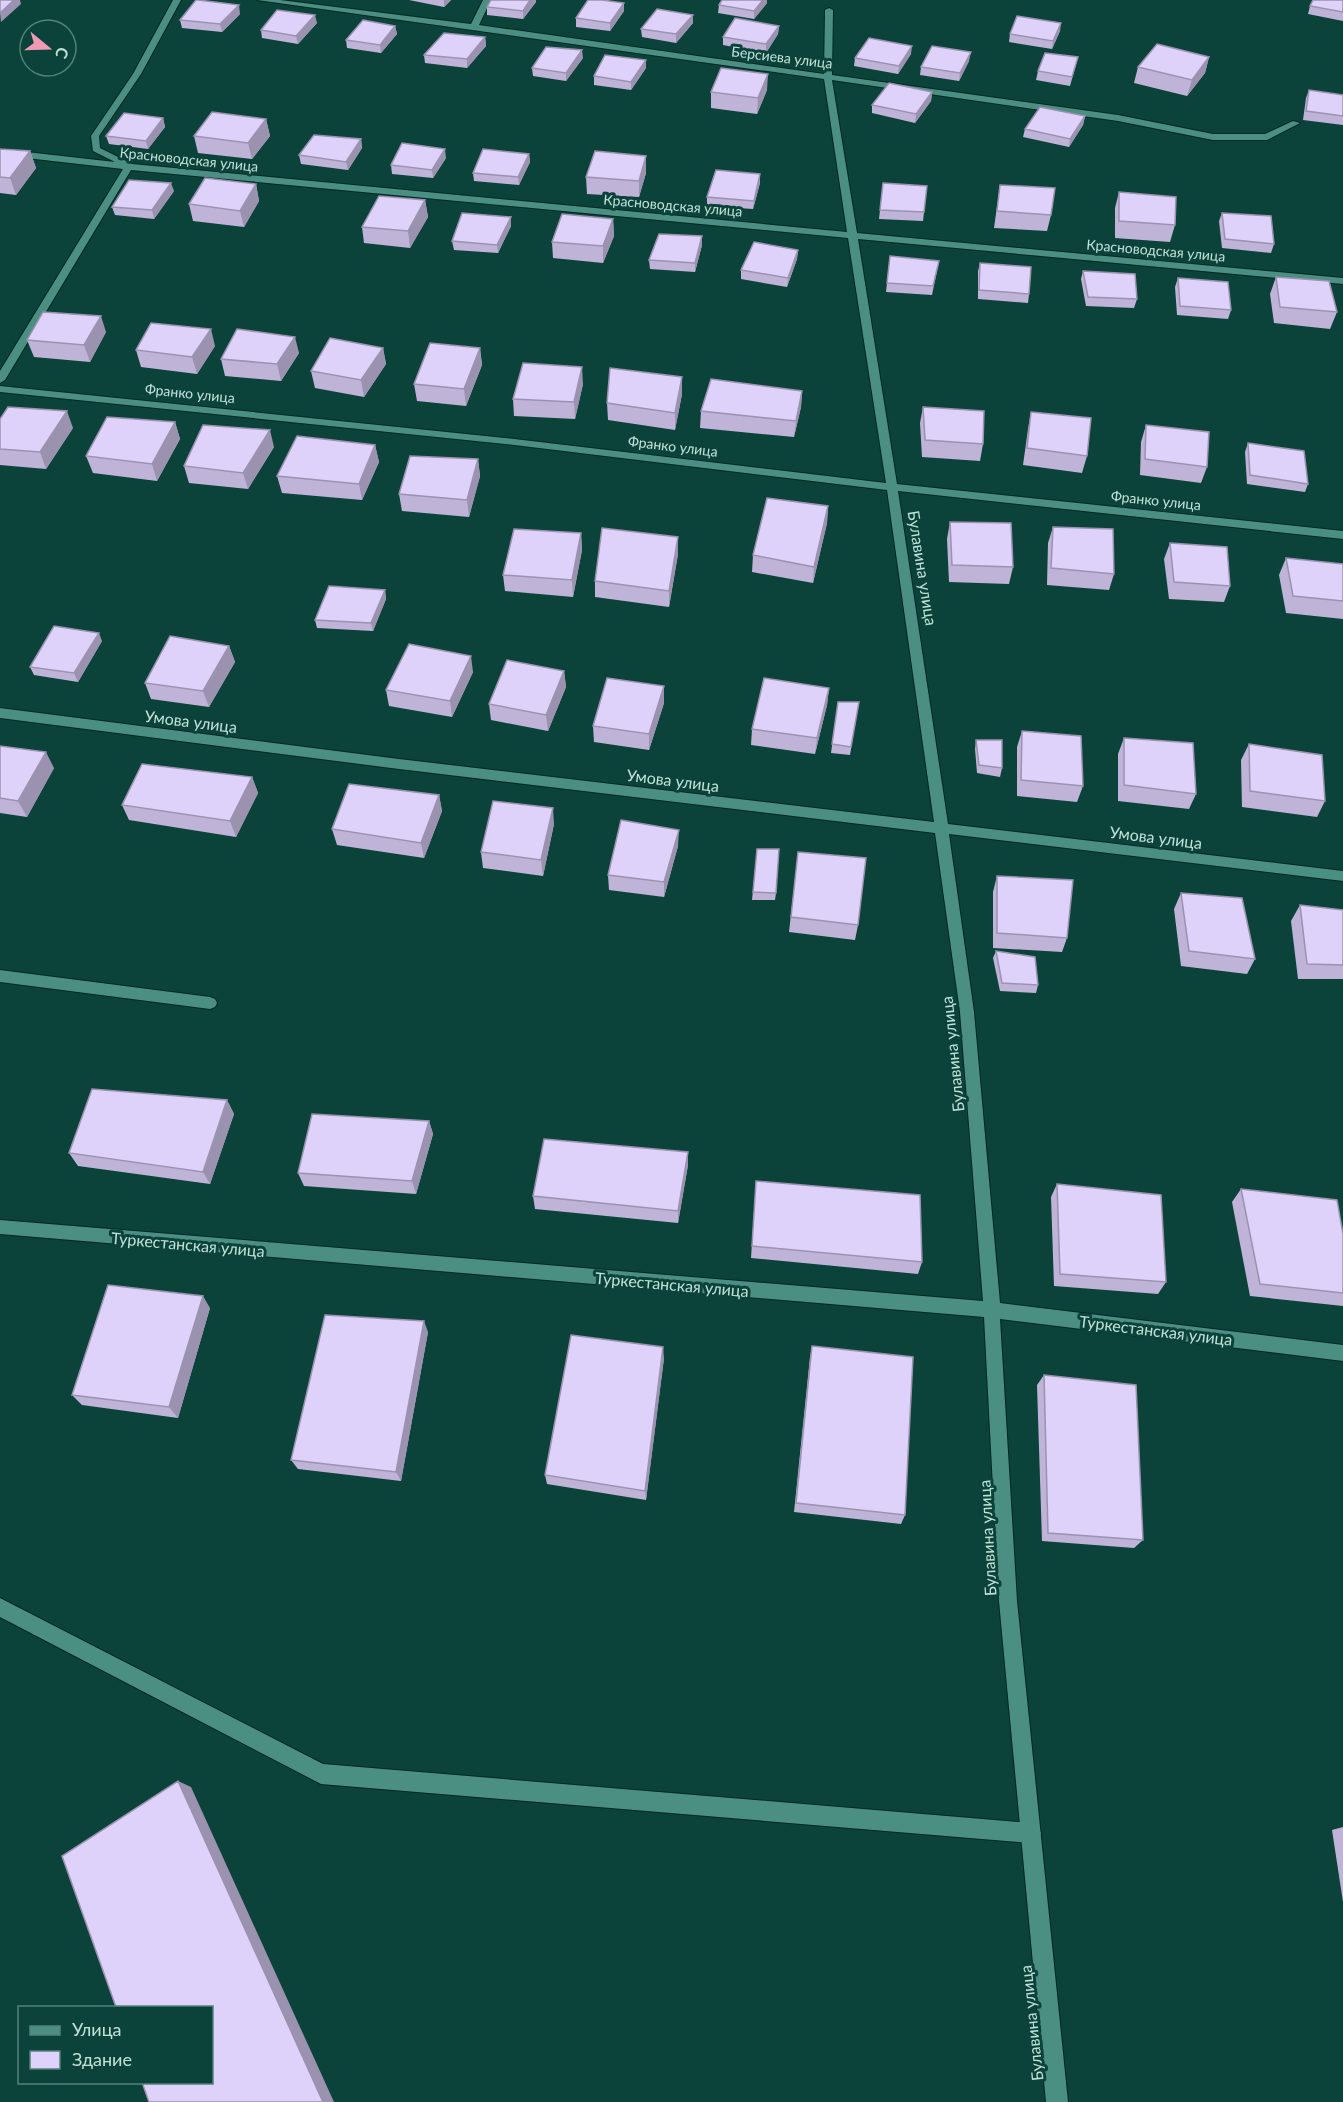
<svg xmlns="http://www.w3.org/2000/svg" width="1343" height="2102" viewBox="0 0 1343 2102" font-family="Lato,sans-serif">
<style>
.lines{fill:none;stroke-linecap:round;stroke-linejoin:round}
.service-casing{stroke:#022722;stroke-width:2}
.minor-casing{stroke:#022722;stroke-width:2}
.service{fill:#4b8e82;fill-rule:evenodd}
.minor{fill:#4b8e82;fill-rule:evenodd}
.wall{fill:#bfb4d7}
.shaded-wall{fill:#9b92af}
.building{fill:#ded1fa;stroke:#9b92af;stroke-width:1.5}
.labels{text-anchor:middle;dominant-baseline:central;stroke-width:6;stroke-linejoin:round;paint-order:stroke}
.far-street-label{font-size:14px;fill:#c0e1d9;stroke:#0b433b}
.street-label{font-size:16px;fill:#c0e1d9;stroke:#0b433b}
</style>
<rect width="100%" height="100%" fill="#0b433b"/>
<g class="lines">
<defs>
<path id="service" d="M 0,970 L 210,997 L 215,999 L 217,1003 L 215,1007 L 210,1009 L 0,982 Z
M 0,1598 L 323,1764 L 1031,1823 L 1038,1826 L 1041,1833 L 1038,1840 L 1031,1843 L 321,1784 L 0,1617 Z"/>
<path id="minor" d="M 173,0 L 181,0 L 141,74 L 99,136 L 100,148 L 132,164 L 847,232 L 824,79 L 257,0 L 280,0 L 471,24 L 483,0 L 491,0 L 479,25 L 824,74 L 825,10 L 829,8 L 833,10 L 832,75 L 1118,115 L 1213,134 L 1265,134 L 1293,121 L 1300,123 L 1267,140 L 1213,140 L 1118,121 L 832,80 L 857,233 L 1343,278 L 1343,284 L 858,239 L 897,484 L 1343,531 L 1343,539 L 898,491 L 948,824 L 1343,871 L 1343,881 L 949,834 L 974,1012 L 1000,1303 L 1343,1345 L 1343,1361 L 1000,1319 L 1017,1601 L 1068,2102 L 1046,2102 L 999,1601 L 984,1317 L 0,1234 L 0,1220 L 983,1301 L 960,1012 L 935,833 L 399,769 L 0,718 L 0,708 L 399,759 L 934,822 L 887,490 L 505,444 L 0,392 L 0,386 L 505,438 L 886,483 L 848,238 L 131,170 L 5,380 L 0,383 L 0,371 L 123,169 L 0,155 L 0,149 L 115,162 L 93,151 L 91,136 L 133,74 Z"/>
</defs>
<use href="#service" class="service-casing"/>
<use href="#minor" class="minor-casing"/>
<use href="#service" class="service"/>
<use href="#minor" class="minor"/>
</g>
<path class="wall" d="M 409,0 L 451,0 L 444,7 Z
M 1343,0 L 1343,21 L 1308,14 L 1310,6 Z
M 536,2 L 523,19 L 487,15 L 487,7 Z
M 624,3 L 624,11 L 610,31 L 576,27 L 576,18 Z
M 767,3 L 754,19 L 718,13 L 719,5 Z
M 240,14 L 222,32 L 182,28 L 180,20 Z
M 693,15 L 693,23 L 676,43 L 642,37 L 641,29 Z
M 317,23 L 298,44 L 262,38 L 261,30 Z
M 395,26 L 397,34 L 381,53 L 347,48 L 346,40 Z
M 779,26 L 778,34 L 766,53 L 723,45 L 723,37 Z
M 1060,31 L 1052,49 L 1009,42 L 1010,34 Z
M 485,37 L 486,46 L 467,68 L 425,63 L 424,55 Z
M 911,54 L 898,74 L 854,66 L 855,58 Z
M 1078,57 L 1070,86 L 1036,80 L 1038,71 Z
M 1209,57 L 1205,73 L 1187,96 L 1134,83 L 1138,67 Z
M 583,58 L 566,81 L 533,76 L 532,68 Z
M 969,61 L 959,81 L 920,75 L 921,67 Z
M 646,68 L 631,90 L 594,85 L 594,76 Z
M 767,90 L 757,114 L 711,108 L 711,92 Z
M 1309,90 L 1343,95 L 1343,125 L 1303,120 L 1306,98 Z
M 932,92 L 931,101 L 915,123 L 872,113 L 872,105 Z
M 1085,116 L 1083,125 L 1069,147 L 1023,137 L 1025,129 Z
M 163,118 L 165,127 L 148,149 L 109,144 L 106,136 Z
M 266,119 L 270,136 L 252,159 L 198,153 L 194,136 Z
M 361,139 L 362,148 L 348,170 L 301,164 L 299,155 Z
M 0,149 L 30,151 L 36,168 L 16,195 L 0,193 Z
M 529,154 L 530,162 L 519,185 L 474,181 L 473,173 Z
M 446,158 L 433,178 L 392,174 L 391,165 Z
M 646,173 L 639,197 L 587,194 L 586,177 Z
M 760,174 L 760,183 L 753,209 L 707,206 L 707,197 Z
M 883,183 L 927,186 L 923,221 L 879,219 Z
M 256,184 L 259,201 L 244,227 L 193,221 L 189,204 Z
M 1000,185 L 1051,215 L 1047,231 L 994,228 Z
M 174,191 L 154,219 L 115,215 L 112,207 Z
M 1119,192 L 1175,225 L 1170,242 L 1115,238 L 1115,208 Z
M 425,200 L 428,217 L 410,248 L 364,243 L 362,227 Z
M 1222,213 L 1274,244 L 1271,253 L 1222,248 L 1219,221 Z
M 613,219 L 614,236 L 603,263 L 553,258 L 552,242 Z
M 511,226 L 498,253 L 454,250 L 452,241 Z
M 702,245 L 695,272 L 650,269 L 649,260 Z
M 798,250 L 797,259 L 787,287 L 741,279 L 741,270 Z
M 890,256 L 939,261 L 932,295 L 886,292 Z
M 980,263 L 1029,294 L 1028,303 L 978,299 L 978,271 Z
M 1083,271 L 1137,299 L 1134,308 L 1086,306 L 1081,279 Z
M 1276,277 L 1337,312 L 1330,329 L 1274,323 L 1270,294 Z
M 1178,278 L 1231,310 L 1228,319 L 1177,315 L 1175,287 Z
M 106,332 L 90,362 L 34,357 L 27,340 Z
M 215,346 L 197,374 L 141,367 L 136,350 Z
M 383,348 L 386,364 L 364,397 L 315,388 L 311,371 Z
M 480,348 L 482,365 L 466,406 L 417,401 L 414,384 Z
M 299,353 L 281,381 L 225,376 L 221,359 Z
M 682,377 L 682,394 L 675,430 L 608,420 L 607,403 Z
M 583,384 L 575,419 L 514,416 L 513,399 Z
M 802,391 L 801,407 L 794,437 L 700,428 L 701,411 Z
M 923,407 L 983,444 L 980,461 L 922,457 L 920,423 Z
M 1031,412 L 1087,456 L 1082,473 L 1023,465 L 1028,429 Z
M 0,419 L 73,428 L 46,469 L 0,465 Z
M 175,422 L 180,439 L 157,481 L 93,473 L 86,456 Z
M 1146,425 L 1207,467 L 1201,483 L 1140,475 L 1141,442 Z
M 1248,443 L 1308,484 L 1305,492 L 1247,484 L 1245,452 Z
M 375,445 L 379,462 L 362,500 L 282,493 L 277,476 Z
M 274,447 L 248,489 L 189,483 L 184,466 Z
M 478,459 L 480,476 L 469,517 L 402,511 L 399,494 Z
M 828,506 L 827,523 L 813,583 L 752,572 L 753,555 Z
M 950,522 L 1013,567 L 1009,584 L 949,582 L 947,539 Z
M 1053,527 L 1114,574 L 1109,590 L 1047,585 L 1048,543 Z
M 581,533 L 582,550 L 573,597 L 505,591 L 503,575 Z
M 678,537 L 678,554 L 669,607 L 595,597 L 595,581 Z
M 1170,543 L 1230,586 L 1224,602 L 1169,599 L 1164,559 Z
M 1286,558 L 1343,564 L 1343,619 L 1286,613 L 1279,575 Z
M 385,590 L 386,599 L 373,631 L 317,628 L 315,620 Z
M 102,641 L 78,682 L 34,675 L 30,667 Z
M 229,646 L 235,662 L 209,707 L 151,699 L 145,683 Z
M 564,671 L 566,687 L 548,731 L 491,720 L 489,704 Z
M 473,672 L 452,717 L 389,706 L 386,690 Z
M 664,686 L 664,703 L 649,750 L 594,742 L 593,726 Z
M 829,688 L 827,705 L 815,754 L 751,745 L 752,729 Z
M 838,702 L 859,702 L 850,755 L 831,753 Z
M 1022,731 L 1083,786 L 1077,802 L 1017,796 L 1017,747 Z
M 1124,738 L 1196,794 L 1189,809 L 1118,801 L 1118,754 Z
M 976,740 L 1002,768 L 1000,777 L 977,773 L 975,749 Z
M 1249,744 L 1325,801 L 1317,817 L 1242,807 L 1241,760 Z
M 0,746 L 54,768 L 27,817 L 0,813 Z
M 252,777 L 258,793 L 236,837 L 129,820 L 122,805 Z
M 439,795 L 442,811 L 424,858 L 337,845 L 332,829 Z
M 554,824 L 543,876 L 483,868 L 481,852 Z
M 678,846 L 664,897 L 609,890 L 608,875 Z
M 757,849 L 776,893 L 775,900 L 752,900 Z
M 798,852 L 858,925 L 855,940 L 789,932 Z
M 997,876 L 1067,938 L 1062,952 L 993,948 L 993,892 Z
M 1181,893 L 1255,959 L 1247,974 L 1181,966 L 1174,909 Z
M 1300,905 L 1343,910 L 1343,979 L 1298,979 L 1291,921 Z
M 996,951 L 1038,985 L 1036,993 L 1000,991 L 993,958 Z
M 227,1100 L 234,1114 L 210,1184 L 78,1166 L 69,1153 Z
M 429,1121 L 433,1134 L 416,1194 L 304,1186 L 298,1173 Z
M 688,1165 L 678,1223 L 535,1209 L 533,1196 Z
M 756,1181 L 922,1262 L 918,1274 L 751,1258 Z
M 1057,1184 L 1166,1282 L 1158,1294 L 1054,1286 L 1051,1197 Z
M 1241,1189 L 1343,1234 L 1343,1306 L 1250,1296 L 1232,1202 Z
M 210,1308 L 178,1418 L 82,1405 L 72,1395 Z
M 428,1332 L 401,1481 L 298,1469 L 291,1460 Z
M 812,1346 L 905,1515 L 901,1524 L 794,1512 L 810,1357 Z
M 664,1358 L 646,1500 L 547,1484 L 545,1475 Z
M 1044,1375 L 1143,1540 L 1134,1548 L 1042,1541 L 1037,1385 Z
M 1343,1827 L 1343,1902 L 1332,1830 Z"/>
<path class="shaded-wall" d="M 14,0 L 20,0 L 21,4 L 1,22 L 0,13 Z
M 444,0 L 451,0 L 444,7 Z
M 530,0 L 536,0 L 536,2 L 523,19 L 523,11 Z
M 763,0 L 767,0 L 767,3 L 754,19 L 754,11 Z
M 624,3 L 624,11 L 610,31 L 610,23 Z
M 239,5 L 240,14 L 222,32 L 220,24 Z
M 315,15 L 317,23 L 298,44 L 296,36 Z
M 693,15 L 693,23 L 676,43 L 676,34 Z
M 1061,23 L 1060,31 L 1052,49 L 1053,41 Z
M 395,26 L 397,34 L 381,53 L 380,45 Z
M 779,26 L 778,34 L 766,53 L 766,44 Z
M 485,37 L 486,46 L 467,68 L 467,59 Z
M 912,46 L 911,54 L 898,74 L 899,66 Z
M 582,50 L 583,58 L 566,81 L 566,73 Z
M 971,52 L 969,61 L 959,81 L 960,73 Z
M 1209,57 L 1205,73 L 1187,96 L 1192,80 Z
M 646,60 L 646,68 L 631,90 L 631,82 Z
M 768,74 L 767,90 L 757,114 L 758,98 Z
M 932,92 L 931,101 L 915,123 L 916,114 Z
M 1085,116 L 1083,125 L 1069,147 L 1070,139 Z
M 163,118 L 165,127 L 148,149 L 146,141 Z
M 266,119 L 270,136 L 252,159 L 248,143 Z
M 361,139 L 362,148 L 348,170 L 346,162 Z
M 445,149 L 446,158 L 433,178 L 432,170 Z
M 30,151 L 36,168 L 16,195 L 10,178 Z
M 529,154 L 530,162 L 519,185 L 518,177 Z
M 646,156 L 646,173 L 639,197 L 639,181 Z
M 760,174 L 760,183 L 753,209 L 754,201 Z
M 171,183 L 174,191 L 154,219 L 152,210 Z
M 256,184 L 259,201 L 244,227 L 240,211 Z
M 425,200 L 428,217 L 410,248 L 408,231 Z
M 511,217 L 511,226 L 498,253 L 497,245 Z
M 613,219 L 614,236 L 603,263 L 603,246 Z
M 702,236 L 702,245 L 695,272 L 695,263 Z
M 798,250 L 797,259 L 787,287 L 788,278 Z
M 101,316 L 106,332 L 90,362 L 84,345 Z
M 211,329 L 215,346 L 197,374 L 192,357 Z
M 295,337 L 299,353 L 281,381 L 277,364 Z
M 383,348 L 386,364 L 364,397 L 361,380 Z
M 480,348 L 482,365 L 466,406 L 464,389 Z
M 582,367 L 583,384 L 575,419 L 574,402 Z
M 682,377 L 682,394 L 675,430 L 675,413 Z
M 802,391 L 801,407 L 794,437 L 796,421 Z
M 67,411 L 73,428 L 46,469 L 40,452 Z
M 175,422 L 180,439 L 157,481 L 152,464 Z
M 270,430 L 274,447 L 248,489 L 243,473 Z
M 375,445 L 379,462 L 362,500 L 359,484 Z
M 478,459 L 480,476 L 469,517 L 467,500 Z
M 828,506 L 827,523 L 813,583 L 814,567 Z
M 581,533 L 582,550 L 573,597 L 572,580 Z
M 678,537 L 678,554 L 669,607 L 669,591 Z
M 385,590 L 386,599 L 373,631 L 371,623 Z
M 99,633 L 102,641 L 78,682 L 74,673 Z
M 229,646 L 235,662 L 209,707 L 203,691 Z
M 471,656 L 473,672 L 452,717 L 450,701 Z
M 564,671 L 566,687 L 548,731 L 546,715 Z
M 664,686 L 664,703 L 649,750 L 649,734 Z
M 829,688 L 827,705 L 815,754 L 817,738 Z
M 46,752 L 54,768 L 27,817 L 18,801 Z
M 252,777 L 258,793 L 236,837 L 230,821 Z
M 439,795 L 442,811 L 424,858 L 421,843 Z
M 553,808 L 554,824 L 543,876 L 541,860 Z
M 679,830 L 678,846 L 664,897 L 664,882 Z
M 227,1100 L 234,1114 L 210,1184 L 203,1172 Z
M 429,1121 L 433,1134 L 416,1194 L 412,1181 Z
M 688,1152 L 688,1165 L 678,1223 L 678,1211 Z
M 203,1296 L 210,1308 L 178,1418 L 169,1407 Z
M 424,1321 L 428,1332 L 401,1481 L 396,1472 Z
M 663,1347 L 664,1358 L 646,1500 L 645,1491 Z
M 178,1781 L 191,1787 L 334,2102 L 323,2102 Z"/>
<path class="building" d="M 0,0 L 14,0 L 0,13 Z
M 196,0 L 198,0 L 239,5 L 220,24 L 180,20 Z
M 491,0 L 530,0 L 523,11 L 487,7 Z
M 588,0 L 602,0 L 624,3 L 610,23 L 576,18 Z
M 722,0 L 763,0 L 754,11 L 719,5 Z
M 1313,0 L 1343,0 L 1343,12 L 1310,6 Z
M 657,9 L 693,15 L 676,34 L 641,29 Z
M 277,10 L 315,15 L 296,36 L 261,30 Z
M 1017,16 L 1061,23 L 1053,41 L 1010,34 Z
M 735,18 L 779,26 L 766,44 L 723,37 Z
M 363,20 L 395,26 L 380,45 L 346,40 Z
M 444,33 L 485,37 L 467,59 L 424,55 Z
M 869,38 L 912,46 L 899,66 L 855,58 Z
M 1157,44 L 1209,57 L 1192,80 L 1138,67 Z
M 932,46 L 971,52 L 960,73 L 921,67 Z
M 546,47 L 582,50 L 566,73 L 532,68 Z
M 1045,53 L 1078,57 L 1072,77 L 1038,71 Z
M 605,55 L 646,60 L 631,82 L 594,76 Z
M 721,68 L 768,74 L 758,98 L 711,92 Z
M 889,83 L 932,92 L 916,114 L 872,105 Z
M 1309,90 L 1343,95 L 1343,116 L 1306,111 Z
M 1040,107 L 1085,116 L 1070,139 L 1025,129 Z
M 212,112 L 266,119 L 248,143 L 194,136 Z
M 124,113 L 163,118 L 146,141 L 106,136 Z
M 314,135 L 361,139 L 346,162 L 299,155 Z
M 402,143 L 445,149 L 432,170 L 391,165 Z
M 0,149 L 30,151 L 10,178 L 0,177 Z
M 483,149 L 529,154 L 518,177 L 473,173 Z
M 595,151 L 646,156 L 639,181 L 586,177 Z
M 716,170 L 760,174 L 754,201 L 707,197 Z
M 205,178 L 256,184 L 240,211 L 189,204 Z
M 129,180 L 171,183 L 152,210 L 112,207 Z
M 883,183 L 927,186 L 924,212 L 880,210 Z
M 1000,185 L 1055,188 L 1051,215 L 997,211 Z
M 1119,192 L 1176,197 L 1175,225 L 1119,221 Z
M 379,196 L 425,200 L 408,231 L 362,227 Z
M 462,213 L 511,217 L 497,245 L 452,241 Z
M 1222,213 L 1271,216 L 1274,244 L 1225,239 Z
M 562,214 L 613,219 L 603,246 L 552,242 Z
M 659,234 L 702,236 L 695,263 L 649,260 Z
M 754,242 L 798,250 L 788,278 L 741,270 Z
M 890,256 L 939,261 L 933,286 L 887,283 Z
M 980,263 L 1031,267 L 1029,294 L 979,290 Z
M 1083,271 L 1135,274 L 1137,299 L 1088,297 Z
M 1276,277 L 1329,281 L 1337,312 L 1280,307 Z
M 1178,278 L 1228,282 L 1231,310 L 1180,306 Z
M 43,312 L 101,316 L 84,345 L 27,340 Z
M 151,323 L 211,329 L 192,357 L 136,350 Z
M 237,329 L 295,337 L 277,364 L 221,359 Z
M 330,338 L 383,348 L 361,380 L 311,371 Z
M 430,343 L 480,348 L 464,389 L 414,384 Z
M 523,363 L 582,367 L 574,402 L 513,399 Z
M 610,368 L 682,377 L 675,413 L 607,403 Z
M 711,379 L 802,391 L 796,421 L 701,411 Z
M 8,407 L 67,411 L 40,452 L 0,449 L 0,419 Z
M 923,407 L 984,411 L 983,444 L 925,440 Z
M 1031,412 L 1091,418 L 1087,456 L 1027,448 Z
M 107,417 L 175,422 L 152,464 L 86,456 Z
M 203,425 L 270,430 L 243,473 L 184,466 Z
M 1146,425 L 1209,432 L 1207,467 L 1145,459 Z
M 297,436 L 375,445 L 359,484 L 277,476 Z
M 1248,443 L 1304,451 L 1308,484 L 1250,475 Z
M 410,456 L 478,459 L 467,500 L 399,494 Z
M 767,498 L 828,506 L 814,567 L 753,555 Z
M 950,522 L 1011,523 L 1013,567 L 952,565 Z
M 1053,527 L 1113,529 L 1114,574 L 1051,568 Z
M 602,528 L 678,537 L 669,591 L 595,581 Z
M 514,529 L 581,533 L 572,580 L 503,575 Z
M 1170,543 L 1227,547 L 1230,586 L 1174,582 Z
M 1286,558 L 1343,564 L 1343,601 L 1293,596 Z
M 329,586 L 385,590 L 371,623 L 315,620 Z
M 54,626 L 99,633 L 74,673 L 30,667 Z
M 170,636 L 229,646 L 203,691 L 145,683 Z
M 409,644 L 471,656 L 450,701 L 386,690 Z
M 507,660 L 564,671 L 546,715 L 489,704 Z
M 607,678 L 664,686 L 649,734 L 593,726 Z
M 764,678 L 829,688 L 817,738 L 752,729 Z
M 838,702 L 859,702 L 851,747 L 832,744 Z
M 1022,731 L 1081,736 L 1083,786 L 1021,780 Z
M 1124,738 L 1193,743 L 1196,794 L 1124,785 Z
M 976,740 L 1002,740 L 1002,768 L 979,765 Z
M 1249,744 L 1322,755 L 1325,801 L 1250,791 Z
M 0,746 L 46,752 L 18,801 L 0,798 Z
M 142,764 L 252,777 L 230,821 L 122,805 Z
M 349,784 L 439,795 L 421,843 L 332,829 Z
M 493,801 L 553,808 L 541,860 L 481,852 Z
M 621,820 L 679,830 L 664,882 L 608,875 Z
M 757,849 L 779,849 L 776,893 L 753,892 Z
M 798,852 L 866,858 L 858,925 L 791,917 Z
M 997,876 L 1073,880 L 1067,938 L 997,933 Z
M 1181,893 L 1242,898 L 1255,959 L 1189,951 Z
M 1300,905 L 1343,910 L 1343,965 L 1307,964 Z
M 996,951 L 1035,957 L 1038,985 L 1002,983 Z
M 92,1089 L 227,1100 L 203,1172 L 69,1153 Z
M 312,1114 L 429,1121 L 412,1181 L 298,1173 Z
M 544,1139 L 688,1152 L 678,1211 L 533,1196 Z
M 756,1181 L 920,1195 L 922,1262 L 752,1246 Z
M 1057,1184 L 1161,1195 L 1166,1282 L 1060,1274 Z
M 1241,1189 L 1337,1200 L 1343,1234 L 1343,1293 L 1260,1284 Z
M 108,1285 L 203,1296 L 169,1407 L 72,1395 Z
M 325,1315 L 424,1321 L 396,1472 L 291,1460 Z
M 571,1335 L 663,1347 L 645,1491 L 545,1475 Z
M 812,1346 L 913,1357 L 905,1515 L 796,1503 Z
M 1044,1375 L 1136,1385 L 1143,1540 L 1048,1533 Z
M 178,1781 L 323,2102 L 149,2102 L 142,2082 L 212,2082 L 212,2007 L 116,2007 L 62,1856 Z"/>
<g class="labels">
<g class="far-street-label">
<text transform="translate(782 57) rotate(7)">Берсиева улица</text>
<text transform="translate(189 159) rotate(6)">Красноводская улица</text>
<text transform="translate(673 205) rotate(5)">Красноводская улица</text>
<text transform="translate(1156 250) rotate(5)">Красноводская улица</text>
<text transform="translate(190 393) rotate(6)">Франко улица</text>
<text transform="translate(673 446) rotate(7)">Франко улица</text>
<text transform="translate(1156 500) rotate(6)">Франко улица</text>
</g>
<g class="street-label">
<text transform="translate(923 568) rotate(81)">Булавина улица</text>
<text transform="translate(191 721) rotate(7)">Умова улица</text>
<text transform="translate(673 780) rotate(7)">Умова улица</text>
<text transform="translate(1156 837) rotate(7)">Умова улица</text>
<text transform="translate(952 1054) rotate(-96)">Булавина улица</text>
<text transform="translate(188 1244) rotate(5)">Туркестанская улица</text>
<text transform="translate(672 1284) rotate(5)">Туркестанская улица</text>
<text transform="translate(1156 1330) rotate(7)">Туркестанская улица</text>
<text transform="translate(987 1538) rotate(-93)">Булавина улица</text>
<text transform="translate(1031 2023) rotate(-96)">Булавина улица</text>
</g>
</g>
<rect x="18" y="2006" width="195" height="78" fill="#0b433b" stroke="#53827a" stroke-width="1.5"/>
<rect x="30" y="2026" width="30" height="9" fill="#4b8e82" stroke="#53827a" stroke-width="1.5"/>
<text x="72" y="2036" font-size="18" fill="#c0e1d9">Улица</text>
<rect x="30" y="2051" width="30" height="18" fill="#ded1fa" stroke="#53827a" stroke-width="1.5"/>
<text x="72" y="2066" font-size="18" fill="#c0e1d9">Здание</text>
<g transform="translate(48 48) rotate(109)"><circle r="28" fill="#0b433b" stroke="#53827a" stroke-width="1.5"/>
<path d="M0-4.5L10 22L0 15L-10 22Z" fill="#f09ab4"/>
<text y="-9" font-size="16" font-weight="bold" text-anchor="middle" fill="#c0e1d9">С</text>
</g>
</svg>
